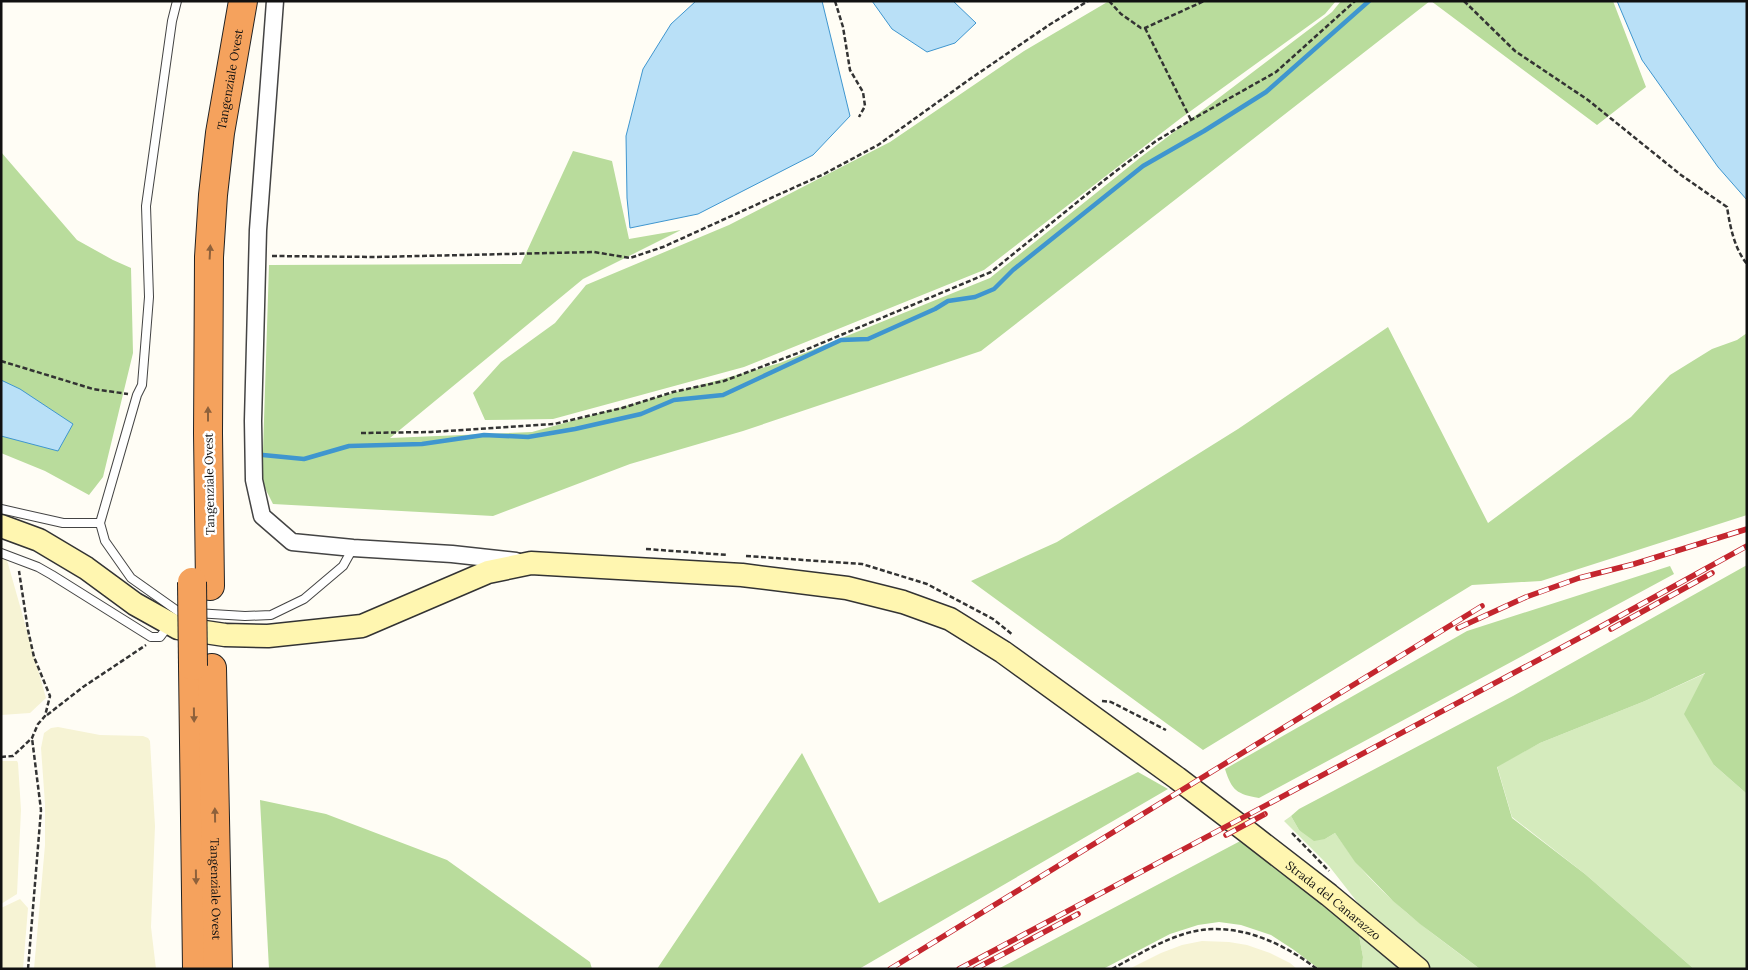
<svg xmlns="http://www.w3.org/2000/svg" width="1748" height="970" viewBox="0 0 1748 970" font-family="Lora,serif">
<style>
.farmland{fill:#f6f3d4}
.green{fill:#d5ebbd}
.forest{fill:#b9dc9c}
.water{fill:#b9e0f7;stroke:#3f96cf}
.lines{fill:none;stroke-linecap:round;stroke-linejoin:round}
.stream{stroke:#3f96cf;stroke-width:4.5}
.lane-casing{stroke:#444;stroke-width:10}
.street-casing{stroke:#444;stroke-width:19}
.secondary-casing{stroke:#333;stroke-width:25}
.highway-casing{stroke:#222;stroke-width:30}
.path{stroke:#333;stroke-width:2.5;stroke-dasharray:5 2.5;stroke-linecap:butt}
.lane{stroke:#fff;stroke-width:8}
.street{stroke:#fff;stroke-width:16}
.secondary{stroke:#fff6b0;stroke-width:22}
.highway{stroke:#f5a25d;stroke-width:28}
.rail-casing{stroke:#c4262e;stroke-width:5.5}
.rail{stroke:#fff;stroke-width:4;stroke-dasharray:11;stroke-linecap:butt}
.highway-bridge-casing{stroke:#222;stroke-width:30;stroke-linecap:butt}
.highway-bridge{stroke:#f5a25d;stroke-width:28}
.oneway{fill:#8e613b}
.labels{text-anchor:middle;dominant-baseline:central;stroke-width:5;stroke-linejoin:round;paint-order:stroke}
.street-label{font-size:12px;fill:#111;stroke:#fff}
</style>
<rect width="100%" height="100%" fill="#fffdf5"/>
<path class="farmland" d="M 1,552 L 5,553 L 46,698 L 30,713 L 1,715 Z
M 58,727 L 100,735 L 143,736 L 148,738 L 150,741 L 155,826 L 151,927 L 156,969 L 34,969 L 45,845 L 45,804 L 41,748 L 44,733 L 51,728 Z
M 1,761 L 17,761 L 18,763 L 21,810 L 17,894 L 1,904 Z
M 20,899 L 28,908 L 23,969 L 1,969 L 1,908 Z
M 1202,941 L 1229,942 L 1247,945 L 1270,953 L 1290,963 L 1297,969 L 1129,969 L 1161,953 L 1182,945 Z"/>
<path class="green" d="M 1706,673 L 1714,765 L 1747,794 L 1747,969 L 1694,969 L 1585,874 L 1512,817 L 1497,766 L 1540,743 L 1645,701 Z
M 1291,816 L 1299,830 L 1325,839 L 1335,833 C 1342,842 1348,852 1355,861 C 1390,904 1436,936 1480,969 L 1428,969 L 1365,912 L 1329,866 L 1284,821 Z
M 1358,930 L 1406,969 L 1362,969 L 1363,957 Z"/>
<path class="forest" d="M 1109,1 L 1336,1 L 1325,14 L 1181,118 L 984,270 L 744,367 L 553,419 L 485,420 L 473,393 L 501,362 L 555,323 L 586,285 L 729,225 L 890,142 L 1024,51 Z
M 1341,1 L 1430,1 L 981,351 L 743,431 L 630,464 L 493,516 L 273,504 L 262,482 L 269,265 L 521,264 L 573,151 L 612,161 L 629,239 L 681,230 L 583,279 L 390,438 L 532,432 L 780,363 L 990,278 L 1141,157 L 1332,12 Z
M 1431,1 L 1613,1 L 1646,87 L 1597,125 Z
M 1,152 L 77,240 L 113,260 L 131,268 L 133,353 L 103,477 L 89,495 L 45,471 L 1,453 Z
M 1388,327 L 1488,523 L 1631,417 L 1670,375 L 1712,349 L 1737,340 L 1747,333 L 1747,515 L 1541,581 L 1472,585 L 1203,750 L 971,581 L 1057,542 L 1238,429 Z
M 1747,565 L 1747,794 L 1714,765 L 1684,714 L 1705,673 L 1645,701 L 1540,743 L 1497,767 L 1512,818 L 1585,874 L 1694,969 L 1480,969 L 1420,924 L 1393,901 L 1355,862 L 1335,833 L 1325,839 L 1314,841 L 1299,830 L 1291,816 L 1299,809 L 1513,696 Z
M 1670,566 L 1674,574 L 1259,798 C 1237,794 1232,791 1225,769 L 1467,631 Z
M 802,753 L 879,903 L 1138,772 L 1168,789 L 859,969 L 657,969 Z
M 260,800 L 326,814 L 447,860 L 590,962 L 592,969 L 269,969 Z
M 1246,838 L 1358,930 L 1363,957 L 1362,969 L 1319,969 L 1294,950 L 1271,935 L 1241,925 L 1219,922 L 1198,925 L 1170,934 L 1103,969 L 998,969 Z"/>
<path class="water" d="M 696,1 L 822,1 L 850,116 L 813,155 L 698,214 L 630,228 L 627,198 L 626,136 L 643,69 L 671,24 Z
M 872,1 L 953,1 L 976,23 L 955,43 L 927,52 L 892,29 Z
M 1617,1 L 1747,1 L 1747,200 L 1718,167 L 1642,60 Z
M 1,380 L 20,389 L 73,424 L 58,451 L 1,436 Z"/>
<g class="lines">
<path class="stream" d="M 263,455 L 304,459 L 349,446 L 422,444 L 484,435 L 528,437 L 575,429 L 641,414 L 674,400 L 723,395 L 841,340 L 868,339 L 935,309 L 948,301 L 975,297 L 994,289 L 1013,270 L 1143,166 L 1204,131 L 1266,92 L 1369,1"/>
<defs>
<path id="lane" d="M 177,1 L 172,21 L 146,206 L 149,297 L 142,385 L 137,395 L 100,523 L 105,541 L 131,578 L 179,612 L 245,616 L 271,615 L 304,599 L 343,566 L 353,548
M 1,509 L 63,523 L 100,523
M 1,553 L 38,567 L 52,575 L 151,637 L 160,637 L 169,625"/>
<path id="street" d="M 275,1 L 258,230 L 253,421 L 254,480 L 262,516 L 292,542 L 353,548 L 452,554 L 516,561"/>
<g id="secondary">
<path id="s1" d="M 1,526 L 39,540 L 86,568 L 135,604 L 178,628 L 225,635 L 268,636 L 362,626 L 488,572 L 531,563 L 742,575 L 847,588 L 903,602 L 950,619 L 1003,652 L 1177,778 L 1249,833 L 1329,895 L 1418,969"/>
</g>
<g id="highway">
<path id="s2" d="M 210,586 L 208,433 L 209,257 L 213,195 L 220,133 L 243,1"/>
<path d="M 193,666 L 197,969"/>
<path id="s3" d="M 212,668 L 218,969"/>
</g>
</defs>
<use href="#lane" class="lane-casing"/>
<use href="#street" class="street-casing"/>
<use href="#secondary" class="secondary-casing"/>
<use href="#highway" class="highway-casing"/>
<path class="path" d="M 835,1 L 843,27 L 850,70 L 863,92 L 865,106 L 859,117
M 1109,1 L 1121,14 L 1141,28 L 1145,28 L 1204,1
M 1464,1 L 1515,51 L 1588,100 L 1681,175 L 1727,207 C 1730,226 1734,248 1747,264
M 1145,28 L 1191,120
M 272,256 L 376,257 L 594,252 L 630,258 L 663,247 L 824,174 L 878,145 L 970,79 L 1049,25 L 1088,1
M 1,361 L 93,389 L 128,394
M 361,433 L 431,432 L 554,424 L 622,408 L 673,392 L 724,381 L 798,353 L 991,272 L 1107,178 L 1156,141 L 1191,120 L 1276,72 L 1355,1
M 646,549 L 728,555
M 746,556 L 862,564 L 927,584 L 993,619 L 1013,635
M 1102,701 L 1111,702 L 1166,730
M 47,715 L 83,687 L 146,645
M 1,757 L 13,756 L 32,738 L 38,724 L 45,716 L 50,696 L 34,657 L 28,630 L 19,571
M 1292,833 L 1329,871
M 28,969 L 41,810 L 32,738
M 1112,969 C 1134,957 1157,943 1181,935 C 1229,918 1279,940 1317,969"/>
<use href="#lane" class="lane"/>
<use href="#street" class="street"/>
<use href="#secondary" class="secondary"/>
<use href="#highway" class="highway"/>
<defs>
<path id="rail" d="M 1458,628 L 1526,597 L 1579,578 L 1634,564 L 1747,529
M 1611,629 L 1712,573
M 1226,835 L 1265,814
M 890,969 L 1482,606
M 959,969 L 1600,627 L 1747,546
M 975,969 L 1078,914"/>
</defs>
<use href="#rail" class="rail-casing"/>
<use href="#rail" class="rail"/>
<defs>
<path id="highway-bridge" d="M 192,582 L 193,666"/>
</defs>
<use href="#highway-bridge" class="highway-bridge-casing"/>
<use href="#highway-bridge" class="highway-bridge"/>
</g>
<defs><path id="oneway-solid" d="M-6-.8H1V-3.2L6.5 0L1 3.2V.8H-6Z" transform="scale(1.25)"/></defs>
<g class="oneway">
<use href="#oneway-solid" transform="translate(210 252) rotate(-87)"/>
<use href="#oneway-solid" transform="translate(208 414) rotate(-90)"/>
<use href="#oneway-solid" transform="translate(194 715) rotate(89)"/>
<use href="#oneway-solid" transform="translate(215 815) rotate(-91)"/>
<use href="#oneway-solid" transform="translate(196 877) rotate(89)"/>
</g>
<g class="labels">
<g class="street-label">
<text stroke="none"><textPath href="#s2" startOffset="508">Tangenziale Ovest</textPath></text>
<text transform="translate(209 484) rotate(-91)">Tangenziale Ovest</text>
<text stroke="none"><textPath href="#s3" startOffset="221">Tangenziale Ovest</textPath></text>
<text stroke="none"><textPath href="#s1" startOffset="1472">Strada del Canarazzo</textPath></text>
</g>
</g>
<rect width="1748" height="970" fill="none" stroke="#111111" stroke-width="5"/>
</svg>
